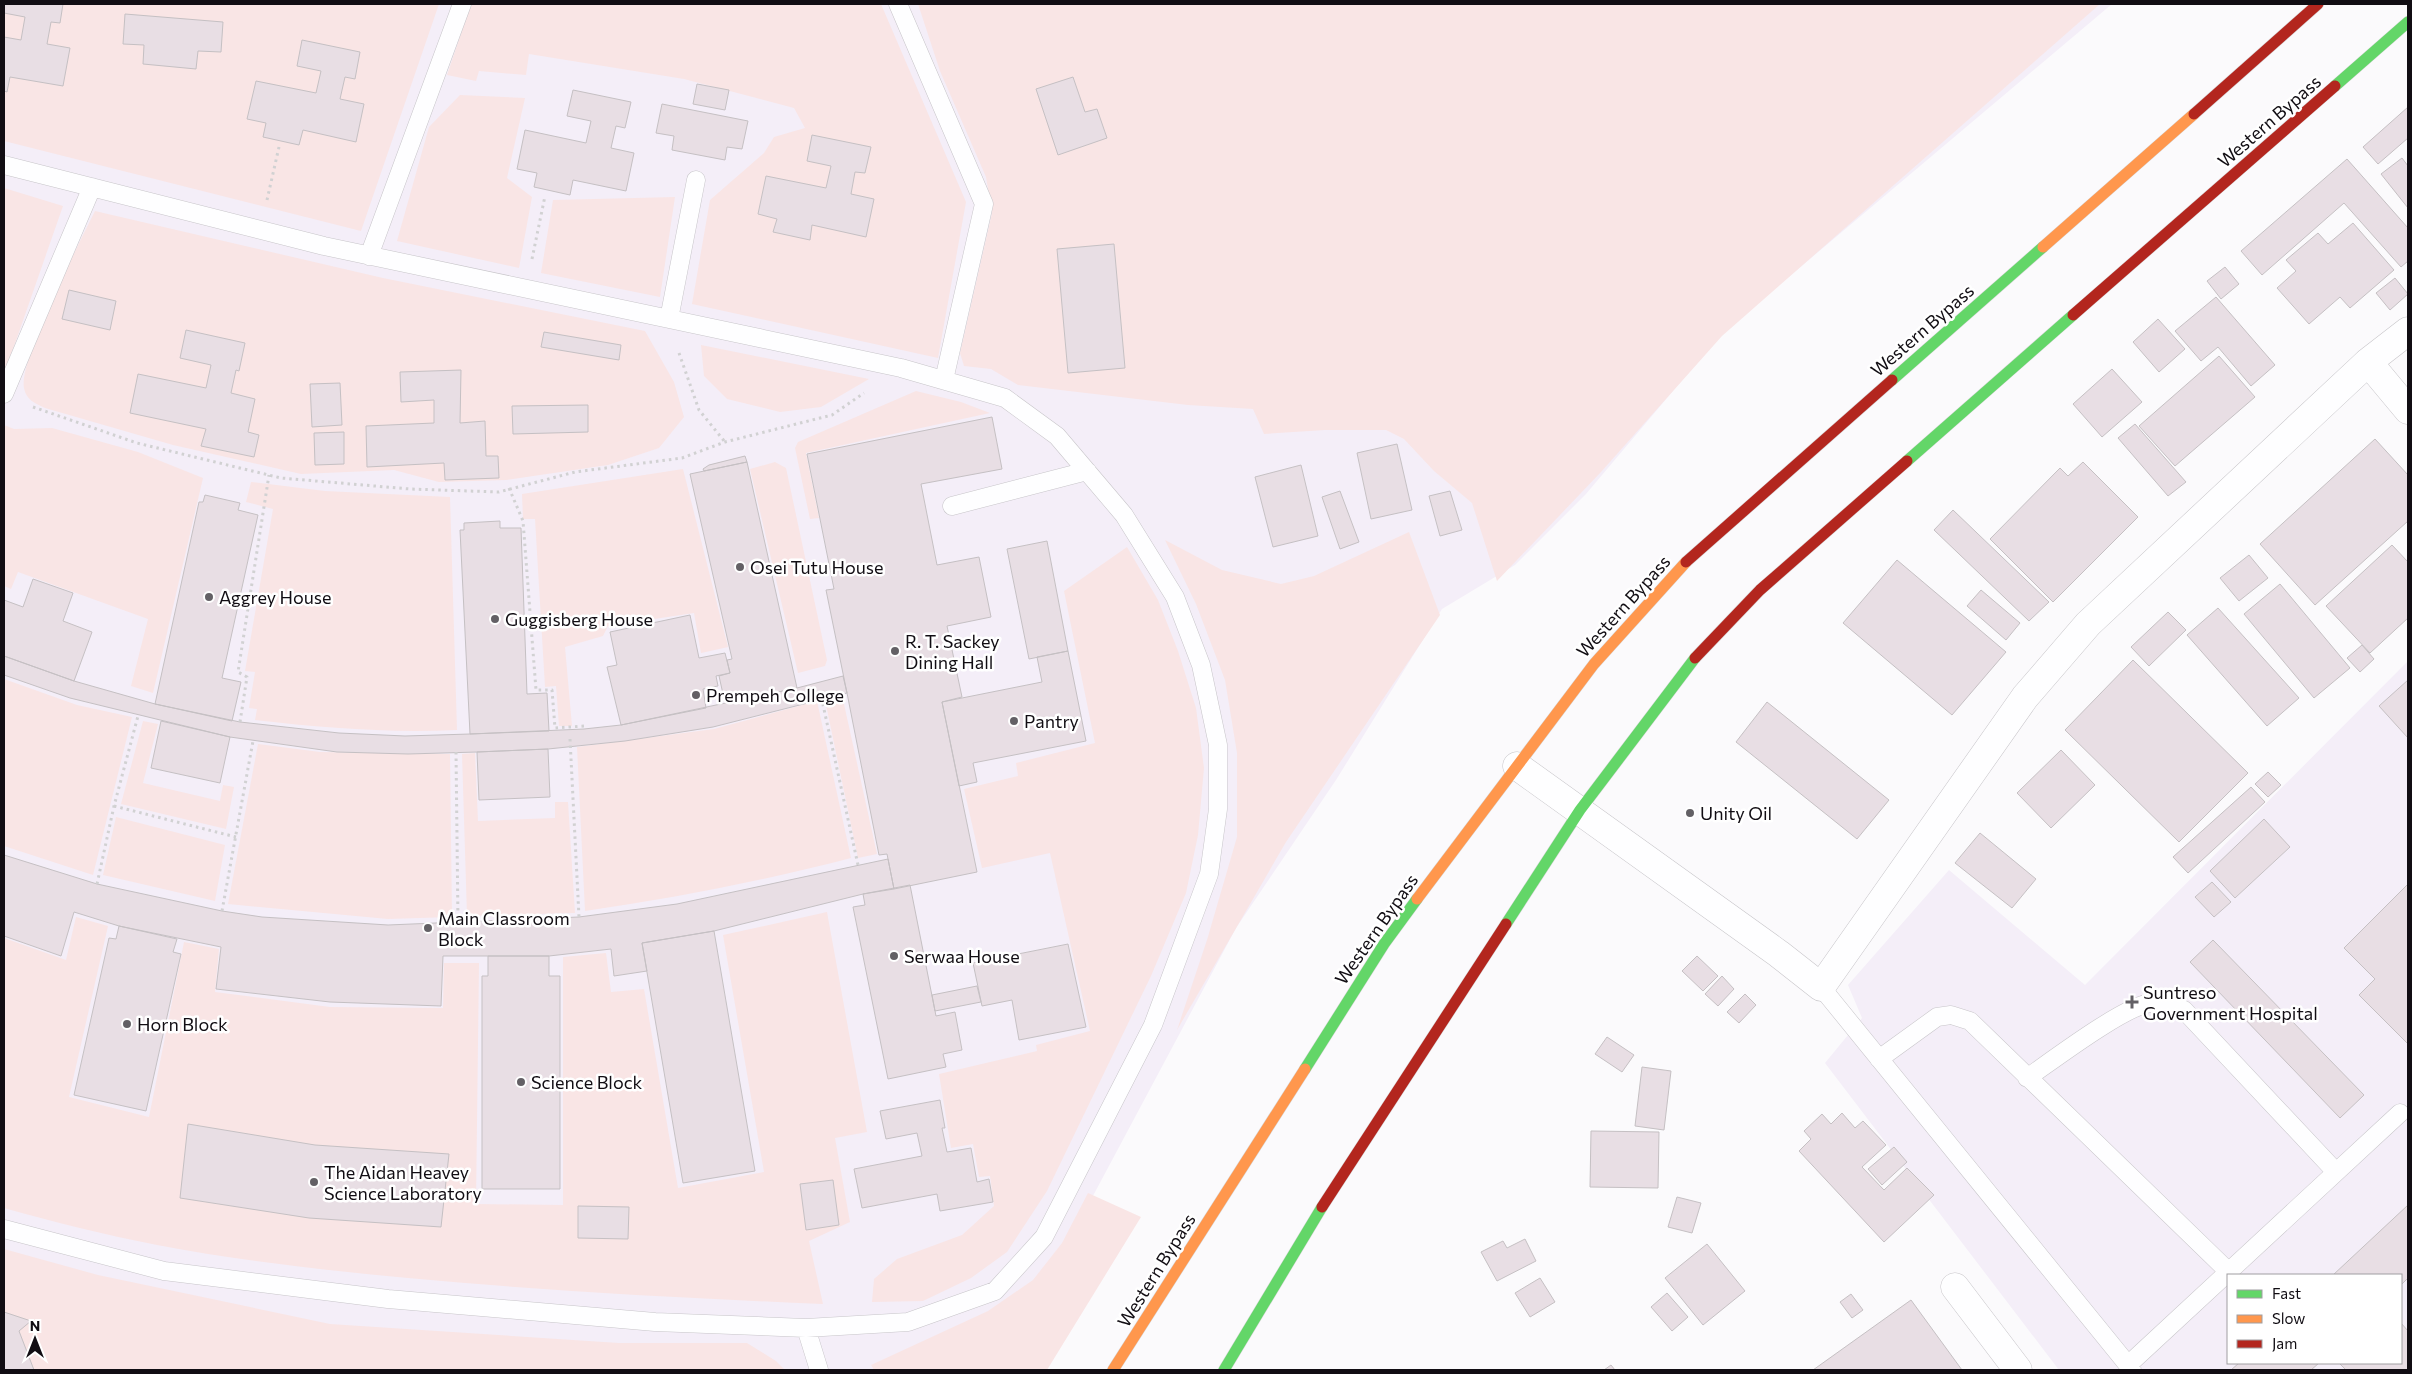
<svg xmlns="http://www.w3.org/2000/svg" width="2412" height="1374" viewBox="0 0 2412 1374" font-family="Commissioner,sans-serif">
<style>
.built{fill:#f4eef8;fill-rule:evenodd}
.green{fill:#f9e5e5}
.building{fill:#e8dee4;stroke:#c5c0c3}
.lines{fill:none;stroke-linecap:round;stroke-linejoin:round}
.lane-casing{stroke:#c7c5c9;stroke-width:19}
.street-casing{stroke:#c7c5c9;stroke-width:29}
.fast-casing{stroke:#d7d7d8;stroke-width:12}
.slow-casing{stroke:#d7d7d8;stroke-width:12}
.jam-casing{stroke:#d7d7d8;stroke-width:12}
.path{stroke:#d1d1d2;stroke-width:3;stroke-dasharray:2.5 4;stroke-linecap:butt}
.lane{stroke:#fefeff;stroke-width:18}
.street{stroke:#fefeff;stroke-width:28}
.fast{stroke:#63d668;stroke-width:11}
.slow{stroke:#ff974d;stroke-width:11}
.jam{stroke:#b3261e;stroke-width:11}
.poi-dot{fill:#636065;stroke:#fff;stroke-width:2}
.labels{text-anchor:middle;dominant-baseline:central;stroke-width:5;stroke-linejoin:round;paint-order:stroke}
.street-label{font-size:18px;fill:#110d13;stroke:#fff}
.poi-label{font-size:18px;fill:#110d13;stroke:#fff;text-anchor:start}
</style>
<rect width="100%" height="100%" fill="#fbfafc"/>
<path class="built" d="M 4,4 L 2112,4 L 1721,334 L 1586,494 L 1515,565 L 1442,609 L 1336,780 L 1236,928 L 1000,1370 L 4,1370 Z
M 2408,661 L 2408,1370 L 2059,1370 L 1825,1063 L 1862,1018 L 1848,985 L 1949,870 L 2085,985 ZM 2228,1275 L 2401,1275 L 2401,1363 L 2228,1363 Z"/>
<path class="green" d="M 4,4 L 439,4 L 361,231 L 4,141 Z
M 471,4 L 881,4 L 966,202 L 938,358 L 692,304 L 710,200 L 764,153 L 774,137 L 805,128 L 794,108 L 684,79 L 529,54 L 526,75 L 479,71 L 476,81 L 447,75 Z
M 918,4 L 2100,4 L 1722,336 L 1601,472 L 1497,581 L 1472,503 L 1434,471 L 1404,439 L 1386,430 L 1325,430 L 1264,434 L 1253,409 L 1188,405 L 1018,385 L 991,369 L 964,366 L 960,353 L 992,213 L 986,177 L 940,71 Z
M 460,95 L 525,98 L 507,178 L 532,197 L 519,268 L 397,241 L 429,127 Z
M 4,188 L 63,206 L 4,375 Z
M 675,197 L 660,297 L 541,273 L 553,200 Z
M 95,211 L 383,278 L 645,331 L 674,382 L 684,417 L 659,448 L 608,465 L 506,480 L 439,482 L 394,470 L 301,474 L 173,445 L 45,408 C 35,403 26,400 24,388 C 18,362 80,241 95,211 Z
M 701,345 L 869,379 L 821,407 L 780,412 L 727,399 L 704,376 Z
M 916,391 L 961,402 L 990,413 L 806,453 L 819,518 L 810,519 L 795,448 L 798,442 Z
M 4,425 L 14,429 L 52,428 L 138,452 L 203,478 L 153,693 L 131,686 L 148,619 L 18,572 L 11,589 L 4,586 Z
M 775,462 L 786,468 L 827,660 L 825,666 L 798,673 L 750,469 Z
M 683,469 L 728,647 L 701,653 L 694,613 L 608,626 L 603,636 L 565,647 L 572,726 L 559,726 L 556,686 L 545,687 L 535,519 L 523,519 L 522,494 Z
M 251,482 L 325,491 L 450,497 L 457,730 C 387,733 324,728 255,720 L 257,709 L 249,708 L 255,672 L 245,671 L 273,509 L 246,502 Z
M 1409,532 L 1440,615 L 1286,842 L 1177,1030 L 1207,940 L 1237,837 L 1237,753 L 1225,680 L 1196,604 L 1165,540 L 1222,570 L 1281,584 L 1314,576 Z
M 1127,547 L 1158,600 L 1178,651 L 1196,708 L 1204,768 L 1198,835 L 1186,893 L 1151,976 L 1047,1191 L 1007,1252 L 971,1278 L 923,1301 L 872,1302 L 874,1279 L 897,1259 L 962,1235 L 994,1206 L 990,1176 L 979,1177 L 973,1144 L 951,1148 L 939,1074 L 1037,1051 L 1036,1045 L 1090,1031 L 1050,853 L 982,868 L 964,789 L 1018,776 L 1016,763 L 1095,743 L 1064,591 Z
M 4,679 L 77,705 L 132,717 L 93,875 L 4,846 Z
M 842,695 L 877,854 L 858,858 L 825,700 Z
M 817,701 L 851,858 C 763,881 675,898 585,911 L 577,747 L 714,729 Z
M 143,721 L 158,724 L 143,783 L 220,801 L 223,785 L 234,787 L 226,829 L 121,804 Z
M 258,744 L 320,752 L 450,754 L 452,917 L 388,919 L 228,904 Z
M 475,753 L 478,821 L 555,818 L 555,802 L 568,802 L 575,913 L 467,916 L 462,754 Z
M 116,817 L 225,845 L 215,901 L 103,875 Z
M 827,912 L 867,1132 L 835,1138 L 850,1222 L 809,1241 L 823,1304 C 684,1298 546,1291 408,1278 C 324,1270 240,1261 157,1245 C 105,1235 54,1222 4,1208 L 4,938 L 66,960 L 76,917 L 108,926 L 69,1097 L 149,1117 L 184,942 L 219,949 L 215,992 L 330,1007 L 443,1008 L 444,963 L 479,963 L 476,1204 L 563,1205 L 563,957 L 606,953 L 611,992 L 644,989 L 678,1188 L 764,1172 L 723,935 Z
M 1088,1193 L 1141,1217 L 1047,1370 L 874,1370 L 871,1365 L 988,1311 L 1033,1280 L 1062,1243 Z
M 4,1249 L 98,1275 L 330,1324 L 619,1343 L 747,1343 L 776,1361 L 785,1370 L 4,1370 Z"/>
<path class="building" d="M 4,4 L 63,4 L 60,23 L 51,22 L 47,44 L 70,48 L 63,86 L 10,77 L 7,92 L 4,91 L 4,37 L 21,40 L 25,17 L 4,13 Z
M 125,14 L 223,22 L 221,52 L 198,51 L 196,69 L 143,64 L 144,45 L 123,44 Z
M 302,40 L 360,52 L 355,79 L 345,77 L 340,99 L 364,104 L 356,142 L 303,130 L 299,145 L 263,137 L 266,123 L 247,119 L 256,81 L 316,93 L 321,71 L 297,66 Z
M 1073,77 L 1085,112 L 1097,109 L 1107,138 L 1058,155 L 1036,89 Z
M 697,84 L 729,90 L 725,110 L 693,104 Z
M 573,90 L 631,102 L 625,128 L 616,126 L 611,148 L 634,153 L 626,191 L 573,180 L 570,195 L 534,187 L 537,173 L 517,169 L 525,130 L 586,143 L 591,121 L 567,116 Z
M 662,104 L 748,121 L 742,149 L 727,147 L 725,160 L 672,150 L 674,136 L 656,133 Z
M 2408,107 L 2408,138 L 2378,164 L 2363,147 Z
M 812,135 L 871,147 L 865,173 L 855,172 L 851,194 L 874,199 L 866,237 L 812,225 L 810,240 L 773,232 L 777,219 L 758,214 L 766,176 L 826,188 L 831,166 L 807,161 Z
M 2402,158 L 2408,166 L 2408,208 L 2381,174 Z
M 2347,159 L 2408,228 L 2408,261 L 2401,267 L 2344,203 L 2262,275 L 2241,251 Z
M 2353,223 L 2394,270 L 2350,308 L 2340,297 L 2309,324 L 2277,288 L 2296,271 L 2286,260 L 2318,233 L 2328,244 Z
M 1114,244 L 1125,368 L 1068,373 L 1057,249 Z
M 2225,267 L 2239,284 L 2221,299 L 2207,281 Z
M 2395,278 L 2408,294 L 2390,310 L 2376,293 Z
M 69,290 L 116,301 L 110,330 L 62,319 Z
M 2216,297 L 2275,365 L 2251,386 L 2218,347 L 2201,361 L 2175,331 Z
M 2158,319 L 2185,349 L 2159,372 L 2133,342 Z
M 186,330 L 245,343 L 239,371 L 236,370 L 231,393 L 255,399 L 248,432 L 259,435 L 254,457 L 201,446 L 206,429 L 130,413 L 138,374 L 206,388 L 211,365 L 180,358 Z
M 544,332 L 621,345 L 619,360 L 541,347 Z
M 2219,356 L 2255,397 L 2175,466 L 2139,426 Z
M 2112,369 L 2142,402 L 2102,437 L 2073,404 Z
M 461,370 L 460,423 L 485,421 L 486,456 L 498,456 L 499,478 L 445,480 L 444,463 L 367,467 L 366,426 L 434,423 L 434,400 L 401,402 L 400,372 Z
M 340,383 L 342,425 L 312,427 L 310,384 Z
M 588,405 L 588,432 L 513,434 L 512,406 Z
M 992,417 L 1002,469 L 921,484 L 937,565 L 979,557 L 991,617 L 947,626 L 962,697 L 942,702 L 977,872 L 894,889 L 887,854 L 879,855 L 847,693 L 826,590 L 834,589 L 807,454 Z
M 2135,424 L 2186,482 L 2168,496 L 2118,438 Z
M 344,432 L 344,464 L 315,465 L 314,433 Z
M 2375,439 L 2408,475 L 2408,521 L 2315,605 L 2260,544 Z
M 1397,444 L 1412,510 L 1371,519 L 1357,453 Z
M 745,456 L 747,462 L 704,471 L 703,469 L 709,465 Z
M 747,462 L 797,688 L 740,700 L 738,691 L 723,694 L 719,676 L 730,673 L 727,660 L 732,659 L 690,474 Z
M 2083,462 L 2138,517 L 2053,602 L 1990,539 L 2060,468 L 2068,476 Z
M 1301,465 L 1318,536 L 1273,547 L 1255,477 Z
M 1340,491 L 1359,542 L 1340,549 L 1322,497 Z
M 1450,491 L 1462,530 L 1440,536 L 1429,496 Z
M 205,495 L 240,503 L 238,510 L 258,515 L 222,678 L 241,682 L 232,721 L 155,704 L 199,502 L 203,502 Z
M 1953,510 L 2049,602 L 2029,621 L 1934,530 Z
M 500,521 L 500,528 L 521,528 L 527,694 L 547,693 L 549,731 L 470,734 L 460,530 L 464,530 L 464,523 Z
M 1047,541 L 1068,651 L 1029,659 L 1007,549 Z
M 2392,545 L 2408,562 L 2408,618 L 2370,653 L 2326,606 Z
M 2249,555 L 2268,578 L 2239,601 L 2220,578 Z
M 1897,560 L 2006,652 L 1952,715 L 1843,623 Z
M 33,579 L 73,593 L 63,621 L 92,632 L 74,681 L 4,656 L 4,600 L 23,607 Z
M 2280,584 L 2350,668 L 2314,698 L 2244,614 Z
M 1981,590 L 2020,623 L 2006,640 L 1967,606 Z
M 2218,608 L 2299,698 L 2267,726 L 2187,635 Z
M 2168,612 L 2186,630 L 2149,666 L 2131,647 Z
M 690,615 L 699,658 L 725,653 L 730,673 L 716,676 L 718,686 L 703,689 L 706,708 L 621,725 L 607,667 L 617,665 L 610,632 Z
M 2362,645 L 2374,659 L 2360,672 L 2347,658 Z
M 1068,651 L 1086,741 L 973,763 L 977,782 L 959,786 L 942,702 L 1042,682 L 1037,657 Z
M 4,656 L 74,681 L 155,704 L 240,722 L 339,733 L 405,736 L 470,734 L 584,729 L 621,725 L 797,688 L 843,676 L 847,693 L 713,727 L 625,741 L 548,749 L 477,752 L 408,754 L 337,752 L 230,737 L 70,698 L 4,675 Z
M 2133,660 L 2248,773 L 2179,842 L 2065,730 Z
M 2408,680 L 2408,738 L 2379,706 Z
M 1767,702 L 1889,800 L 1857,839 L 1736,742 Z
M 161,721 L 230,737 L 220,783 L 151,768 Z
M 548,749 L 550,797 L 479,800 L 477,752 Z
M 2061,750 L 2095,785 L 2051,828 L 2017,793 Z
M 2268,772 L 2281,785 L 2268,797 L 2255,784 Z
M 2251,787 L 2265,802 L 2188,873 L 2173,857 Z
M 2264,819 L 2290,847 L 2235,898 L 2210,871 Z
M 1980,833 L 2036,879 L 2012,908 L 1955,863 Z
M 4,855 L 97,884 L 222,911 L 262,917 L 388,925 L 579,917 L 677,904 L 888,859 L 894,889 L 863,894 L 714,931 L 642,943 L 647,971 L 614,976 L 611,949 L 549,956 L 443,956 L 441,1006 L 330,1002 L 216,989 L 221,947 L 119,926 L 74,912 L 61,956 L 4,936 Z
M 2212,882 L 2231,902 L 2214,917 L 2195,897 Z
M 2408,884 L 2408,1044 L 2359,995 L 2375,979 L 2344,948 Z
M 910,885 L 936,1016 L 955,1012 L 962,1050 L 943,1054 L 946,1067 L 888,1079 L 853,907 L 865,905 L 863,894 Z
M 119,926 L 177,939 L 173,952 L 181,954 L 146,1111 L 74,1095 L 109,938 L 116,939 Z
M 714,931 L 755,1171 L 683,1183 L 642,943 Z
M 2213,940 L 2364,1095 L 2340,1118 L 2190,962 Z
M 1068,944 L 1086,1027 L 1019,1040 L 1012,1000 L 982,1006 L 973,963 Z
M 488,956 L 549,956 L 549,976 L 560,976 L 560,1189 L 482,1189 L 482,976 L 488,976 Z
M 1697,956 L 1718,976 L 1703,991 L 1682,971 Z
M 1722,976 L 1734,989 L 1718,1006 L 1705,994 Z
M 977,986 L 981,1002 L 935,1011 L 932,995 Z
M 1745,994 L 1756,1005 L 1739,1023 L 1727,1012 Z
M 1607,1037 L 1634,1055 L 1622,1072 L 1595,1054 Z
M 1642,1067 L 1671,1071 L 1664,1130 L 1635,1126 Z
M 940,1100 L 945,1128 L 942,1128 L 947,1152 L 971,1148 L 977,1182 L 989,1179 L 993,1202 L 940,1211 L 937,1194 L 862,1208 L 854,1169 L 922,1156 L 917,1133 L 886,1139 L 880,1111 Z
M 1842,1113 L 1855,1128 L 1863,1121 L 1886,1145 L 1862,1167 L 1884,1190 L 1907,1168 L 1934,1195 L 1884,1242 L 1799,1151 L 1811,1139 L 1804,1131 L 1822,1114 L 1831,1124 Z
M 188,1124 L 315,1145 L 449,1154 L 441,1227 L 309,1218 L 180,1198 Z
M 1591,1131 L 1659,1132 L 1658,1188 L 1590,1187 Z
M 1894,1147 L 1907,1162 L 1882,1185 L 1868,1169 Z
M 833,1180 L 839,1225 L 806,1230 L 800,1184 Z
M 1677,1197 L 1701,1203 L 1692,1233 L 1668,1227 Z
M 2408,1205 L 2408,1278 L 2401,1285 L 2401,1275 L 2333,1275 Z
M 578,1206 L 629,1207 L 628,1239 L 578,1238 Z
M 1525,1239 L 1536,1261 L 1497,1281 L 1481,1252 L 1503,1241 L 1507,1248 Z
M 1707,1244 L 1745,1291 L 1703,1325 L 1665,1278 Z
M 1540,1278 L 1555,1302 L 1530,1317 L 1515,1293 Z
M 1667,1293 L 1688,1317 L 1672,1331 L 1651,1307 Z
M 1851,1294 L 1863,1310 L 1852,1318 L 1840,1302 Z
M 1911,1300 L 1962,1370 L 1813,1370 Z
M 4,1312 L 31,1321 L 19,1331 L 34,1370 L 4,1370 Z
M 2401,1323 L 2408,1331 L 2408,1370 L 2346,1370 L 2339,1363 L 2401,1363 Z
M 2239,1363 L 2319,1363 L 2311,1370 L 2231,1370 Z
M 1611,1365 L 1615,1370 L 1604,1370 Z"/>
<g class="lines">
<defs>
<path id="lane" d="M 898,4 L 984,204 L 944,380
M 4,165 L 324,246 L 901,368 L 1005,398 L 1057,436 L 1124,515 L 1175,597 L 1201,665 L 1218,745 L 1218,809 L 1209,874 L 1153,1025 L 1044,1237 L 995,1291 L 908,1322 L 806,1328 L 655,1322 L 388,1299 L 164,1271 L 4,1229
M 369,256 L 462,4
M 669,319 L 696,180
M 4,394 L 92,187
M 952,506 L 1087,471
M 1821,987 L 2132,1370
M 1879,1059 L 1937,1017 L 1951,1015 L 1970,1021 L 2229,1272
M 2027,1078 C 2053,1060 2123,1007 2150,1003 C 2162,1001 2173,1006 2184,1010 L 2336,1172
M 806,1328 L 819,1370
M 2128,1365 L 2400,1113"/>
<path id="street" d="M 2368,362 L 2408,410
M 1517,766 L 1779,954 L 1821,987 L 2025,697 L 2088,624 L 2368,362 L 2408,331
M 1955,1287 L 2018,1370"/>
<path id="fast" d="M 2335,86 L 2408,22
M 1892,380 L 2043,247
M 1907,461 L 2073,315
M 1506,924 L 1580,810 L 1695,658
M 1305,1069 L 1384,944 L 1417,899
M 1224,1370 L 1322,1207"/>
<path id="slow" d="M 2043,247 L 2194,114
M 1417,899 L 1594,664 L 1686,562
M 1113,1370 L 1305,1069"/>
<path id="jam" d="M 2194,114 L 2318,4
M 2073,315 L 2335,86
M 1686,562 L 1892,380
M 1695,658 L 1760,590 L 1907,461
M 1322,1207 L 1506,924"/>
</defs>
<use href="#lane" class="lane-casing"/>
<use href="#street" class="street-casing"/>
<use href="#fast" class="fast-casing"/>
<use href="#slow" class="slow-casing"/>
<use href="#jam" class="jam-casing"/>
<path class="path" d="M 267,200 L 279,147
M 532,259 L 545,196
M 679,353 L 699,410 L 725,442
M 33,407 L 137,443 L 281,478 L 410,489 L 499,492 L 575,472 L 682,458 L 725,442 L 832,415 L 864,393
M 509,488 L 523,521 L 536,690 L 552,690 L 555,728 L 584,726 L 584,729
M 820,691 L 858,865
M 240,722 L 247,677 L 238,672 L 269,475
M 570,739 L 579,917
M 456,752 L 458,922
M 114,806 L 236,837
M 97,884 L 114,806 L 138,716
M 222,911 L 253,741"/>
<use href="#lane" class="lane"/>
<use href="#street" class="street"/>
<use href="#fast" class="fast"/>
<use href="#slow" class="slow"/>
<use href="#jam" class="jam"/>
</g>
<g class="poi-dot">
<circle cx="740" cy="567" r="5"/>
<circle cx="209" cy="597" r="5"/>
<circle cx="495" cy="619" r="5"/>
<circle cx="895" cy="651" r="5"/>
<circle cx="696" cy="695" r="5"/>
<circle cx="1014" cy="721" r="5"/>
<circle cx="1690" cy="813" r="5"/>
<circle cx="428" cy="928" r="5"/>
<circle cx="894" cy="956" r="5"/>
<path d="M2129.5 994.5h5v5h5v5h-5v5h-5v-5h-5v-5h5z"/>
<circle cx="127" cy="1024" r="5"/>
<circle cx="521" cy="1082" r="5"/>
<circle cx="314" cy="1182" r="5"/>
</g>
<g class="labels">
<g class="street-label">
<text transform="translate(2269 121) rotate(-41)">Western Bypass</text>
<text transform="translate(1922 330) rotate(-41)">Western Bypass</text>
<text transform="translate(1623 606) rotate(-48)">Western Bypass</text>
<text transform="translate(1376 929) rotate(-55)">Western Bypass</text>
<text transform="translate(1156 1270) rotate(-58)">Western Bypass</text>
</g>
<g class="poi-label">
<text x="750" y="567">Osei Tutu House</text>
<text x="219" y="597">Aggrey House</text>
<text x="505" y="619">Guggisberg House</text>
<text x="905" y="641">R. T. Sackey<tspan x="905" dy="21">Dining Hall</tspan></text>
<text x="706" y="695">Prempeh College</text>
<text x="1024" y="721">Pantry</text>
<text x="1700" y="813">Unity Oil</text>
<text x="438" y="918">Main Classroom<tspan x="438" dy="21">Block</tspan></text>
<text x="904" y="956">Serwaa House</text>
<text x="2143" y="992">Suntreso<tspan x="2143" dy="21">Government Hospital</tspan></text>
<text x="137" y="1024">Horn Block</text>
<text x="531" y="1082">Science Block</text>
<text x="324" y="1172">The Aidan Heavey<tspan x="324" dy="21">Science Laboratory</tspan></text>
</g>
</g>
<rect width="2412" height="1374" fill="none" stroke="#110d13" stroke-width="10"/>
<rect x="2227" y="1274" width="175" height="90" fill="#ffffff" stroke="#a09ea1"/>
<rect x="2237" y="1290" width="25" height="8" fill="#63d668" stroke="#a09ea1"/>
<text x="2272" y="1299" font-size="15" fill="#110d13">Fast</text>
<rect x="2237" y="1315" width="25" height="8" fill="#ff974d" stroke="#a09ea1"/>
<text x="2272" y="1324" font-size="15" fill="#110d13">Slow</text>
<rect x="2237" y="1340" width="25" height="8" fill="#b3261e" stroke="#a09ea1"/>
<text x="2272" y="1349" font-size="15" fill="#110d13">Jam</text>
<g transform="translate(35 1339)" stroke="#ffffff" stroke-width="4" paint-order="stroke">
<path d="M0-4L9 19L0 12L-9 19Z" fill="#110d13"/>
<text y="-8" font-size="14" font-weight="bold" text-anchor="middle" fill="#110d13">N</text>
</g>
</svg>
